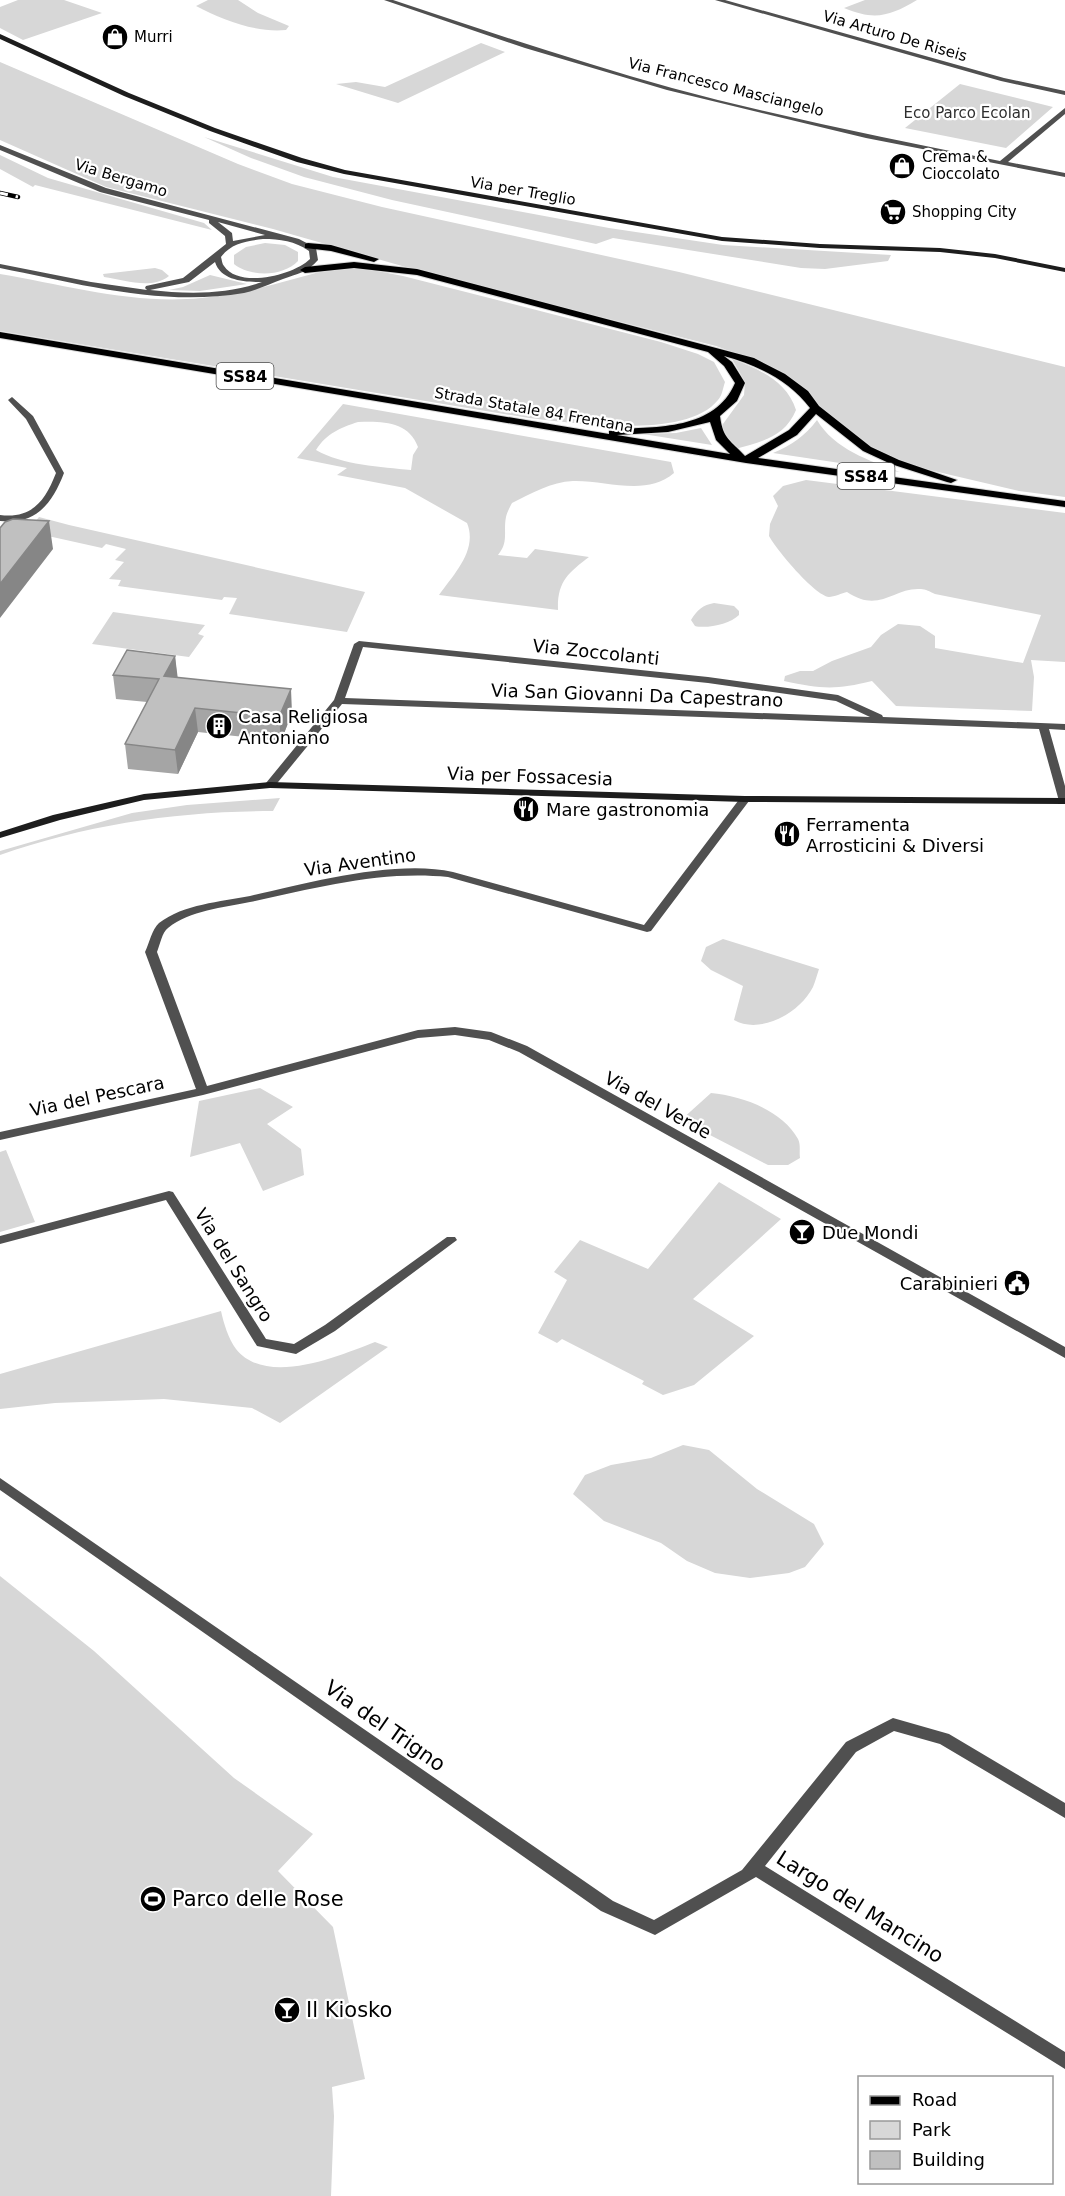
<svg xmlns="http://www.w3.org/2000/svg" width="1065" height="2196" viewBox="0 0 1065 2196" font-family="'DejaVu Sans',sans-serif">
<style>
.green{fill:#d7d7d7;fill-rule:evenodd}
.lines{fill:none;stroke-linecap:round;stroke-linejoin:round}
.primary-casing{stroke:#dbdbdb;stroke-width:2}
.street{fill:#505050;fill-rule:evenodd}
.secondary{fill:#1d1d1d;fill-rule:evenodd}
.primary{fill:#000;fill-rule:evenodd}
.rail-casing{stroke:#000;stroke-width:4.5}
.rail{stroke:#fff;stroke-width:3;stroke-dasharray:8;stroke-linecap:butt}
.wall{fill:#a5a5a5}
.shaded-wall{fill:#868686}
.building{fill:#c0c0c0;stroke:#868686;stroke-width:1.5}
.labels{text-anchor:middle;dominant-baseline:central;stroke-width:4.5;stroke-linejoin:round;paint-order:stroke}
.far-street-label{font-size:15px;fill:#000;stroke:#fff}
.far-poi-label{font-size:15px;fill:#000;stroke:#fff;text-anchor:start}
.far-park-label{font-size:15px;fill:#2e2e2e;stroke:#fff}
.shield{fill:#fff;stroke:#4c4c4c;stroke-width:1.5}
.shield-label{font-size:16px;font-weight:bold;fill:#000}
.street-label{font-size:18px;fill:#000;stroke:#fff}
.poi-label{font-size:18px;fill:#000;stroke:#fff;text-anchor:start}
.near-street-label{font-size:21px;fill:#000;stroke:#fff}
.near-poi-label{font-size:21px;fill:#000;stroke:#fff;text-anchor:start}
</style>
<rect width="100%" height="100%" fill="#fff"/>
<path class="green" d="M 18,0 L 64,0 L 102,13 L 23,40 L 0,28 L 0,7 Z
M 208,0 L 238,0 L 258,13 L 289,26 L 286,30 C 256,33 223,20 196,6 Z
M 865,0 L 917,0 C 890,16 875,21 844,8 Z
M 481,43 L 505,52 L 398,103 L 336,84 L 356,82 L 385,87 Z
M 0,62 L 238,164 L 292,184 L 382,207 L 679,272 L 1065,367 L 1065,497 L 1019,491 L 904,464 L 867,446 L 827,414 L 801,387 L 765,364 L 716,346 L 423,272 L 273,229 L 106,187 L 0,140 Z
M 960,84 L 1053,107 L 1006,148 L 905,128 Z
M 204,137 L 333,177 L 609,228 L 723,245 L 891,255 L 888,261 L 825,269 L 801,268 L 613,238 L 596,244 L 392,200 L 304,177 L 251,158 Z
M 0,155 L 48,178 L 204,223 L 212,230 L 35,185 L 33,187 L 0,169 Z
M 265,243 L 285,245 L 298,252 L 298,261 C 283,277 250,277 234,264 L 234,255 L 246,247 Z
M 155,268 L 162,270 L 169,276 C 151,290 125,280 104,277 L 103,274 Z
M 335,268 L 367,269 L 403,276 L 661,342 L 698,354 L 714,362 L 725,382 C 723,388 722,396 718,400 C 686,440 574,423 529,418 L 0,331 L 0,274 C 65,285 135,305 201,298 C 247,294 291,279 335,268 Z
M 210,275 L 247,284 L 200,291 L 169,290 L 183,287 Z
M 732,359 C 759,369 787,381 796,410 C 785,437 761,442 735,449 L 723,434 L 723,424 L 744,395 L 745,382 Z
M 343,404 L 671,462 L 674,473 C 646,497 606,480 573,481 C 551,482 532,493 512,503 C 510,507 507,512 506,517 C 503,532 509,542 498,555 L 527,558 L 535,549 L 589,557 C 568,573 557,582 558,610 L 439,595 C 454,574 478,550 467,523 L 405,488 L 337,475 L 347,468 L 297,458 ZM 358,422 C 381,421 409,421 418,447 L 413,455 L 411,470 C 381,467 342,465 316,450 C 327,433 340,428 358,422 Z
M 817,420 C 834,449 870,461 900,472 L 773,453 C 792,445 805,436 817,420 Z
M 701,428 L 712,445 L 643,434 L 676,433 Z
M 806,480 L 1065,513 L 1065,662 L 1031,660 L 1034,677 L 1032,711 L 896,706 L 872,681 C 836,690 821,689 784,681 L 785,676 L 800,671 L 813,671 L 832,661 L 871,647 L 881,635 L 898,624 L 920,626 L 935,636 L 935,648 L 1023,663 L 1041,615 L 935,594 C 931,592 925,589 921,589 C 893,587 880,614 847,592 C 842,593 834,597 829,597 C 814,595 776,549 769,536 L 770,524 L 778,506 L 773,496 L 783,486 Z
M 39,517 L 69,525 L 365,592 L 347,632 L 229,614 L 237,598 L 224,597 L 222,600 L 118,586 L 121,580 L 109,579 L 124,562 L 115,560 L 126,549 L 106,544 L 102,548 L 48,536 L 13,549 Z
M 714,603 L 734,606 L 739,611 L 739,615 C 730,624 707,629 695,626 L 691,620 C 697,610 703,605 714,603 Z
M 113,612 L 205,625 L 198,634 L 204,636 L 189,657 L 92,644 Z
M 280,798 L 273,811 C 180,811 87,824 0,855 L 0,851 L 132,813 L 187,805 Z
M 723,939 L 819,969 C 817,975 815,982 813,987 C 800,1013 760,1035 734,1020 L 743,986 L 711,970 L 701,961 L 706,947 Z
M 260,1088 L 293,1107 L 267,1124 L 301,1149 L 304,1175 L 263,1191 L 240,1143 L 190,1157 L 199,1101 Z
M 711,1093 C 742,1096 782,1110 798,1139 C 801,1145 799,1152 800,1158 L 788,1165 L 768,1165 L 681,1120 Z
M 6,1150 L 35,1222 L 0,1232 L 0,1152 Z
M 719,1182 L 781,1219 L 693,1299 L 754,1336 L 694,1385 L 663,1395 L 642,1384 L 644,1381 L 562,1339 L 557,1343 L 538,1333 L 567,1280 L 554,1272 L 580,1240 L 648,1269 Z
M 221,1311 C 224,1324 228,1338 236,1349 C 266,1387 339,1356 375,1342 L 388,1347 L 280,1423 L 252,1408 L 164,1399 L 55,1403 L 0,1409 L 0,1374 Z
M 683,1445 L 709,1450 L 757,1489 L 814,1524 L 824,1544 L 805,1567 L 789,1573 L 750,1578 L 715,1573 L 687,1561 L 661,1543 L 604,1521 L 573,1494 L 585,1475 L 611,1465 L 651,1458 Z
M 0,1576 L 94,1651 L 234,1778 L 313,1834 L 278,1871 L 333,1927 L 365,2079 L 332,2087 L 334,2116 L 331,2196 L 0,2196 Z"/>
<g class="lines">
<defs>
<path id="primary" d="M 308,243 L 331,245 L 379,259 L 374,262 L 331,251 L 305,248 L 305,244 Z
M 354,262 L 417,269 L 754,358 L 785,374 L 808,391 L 819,406 L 871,447 L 899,460 L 957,480 L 951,483 L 947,482 L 891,464 L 863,451 L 816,414 L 797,435 L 758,458 L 1065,501 L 1065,507 L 746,463 L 0,338 L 0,332 L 609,434 L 609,430 L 613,429 C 657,427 715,430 735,383 L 724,366 L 708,352 L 417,275 L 354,268 L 305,273 L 300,270 L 305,267 ZM 724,356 C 757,365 789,380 810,408 L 789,430 L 745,456 C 731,440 723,440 720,416 L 737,401 L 745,383 L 732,362 ZM 710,422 L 716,440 L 730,454 L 617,435 L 668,432 Z"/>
</defs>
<use href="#primary" class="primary-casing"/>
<path class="street" d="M 384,0 L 393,0 C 486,31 578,62 672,88 C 780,117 890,139 1000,161 L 1065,108 L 1065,114 L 1008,162 L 1065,173 L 1065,177 L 866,138 L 667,90 L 525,48 Z
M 715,0 L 725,0 L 1004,78 L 1065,91 L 1065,95 L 1001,81 Z
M 0,145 L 106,188 L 299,239 L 316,248 L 318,260 C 308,272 297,274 283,279 C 270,284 257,290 244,293 C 162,307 80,284 0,268 L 0,264 L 91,282 L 147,290 L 145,288 L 146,286 L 183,278 L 226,244 L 225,236 L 209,223 L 209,220 L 100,192 L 0,150 ZM 218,222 L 265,235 L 233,241 L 232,233 ZM 263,239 C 280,239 295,241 309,251 L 310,259 C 294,275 239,289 224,266 C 222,264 222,260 221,257 C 231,243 247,241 263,239 ZM 215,262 C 221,281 245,282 262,282 C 226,295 186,294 150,290 L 189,282 Z
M 12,397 L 33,416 L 64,473 C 52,504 36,525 0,521 L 0,515 C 32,519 45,501 56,473 L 26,419 L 8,400 Z
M 359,641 L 708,677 L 838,695 L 882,715 L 883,717 L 1065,724 L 1065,730 L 1049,729 L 1065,786 L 1065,804 L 1059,801 L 1039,729 L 342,704 L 274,787 L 266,787 L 265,785 L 266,783 L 334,700 L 354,644 ZM 363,647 L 708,683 L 836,701 L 870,717 L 345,698 Z
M 745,796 L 749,797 L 750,799 L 749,801 L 651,931 L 647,932 L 448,877 C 382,870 315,888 250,902 C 223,908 190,910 168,928 C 162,932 160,945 157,952 L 207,1086 L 418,1030 L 455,1027 L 491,1032 L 527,1046 L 1065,1347 L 1065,1358 L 519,1052 L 489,1040 L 455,1035 L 418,1038 L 203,1095 L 0,1140 L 0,1132 L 196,1089 L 145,952 C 149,944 152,929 159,923 C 184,904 220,902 250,896 C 307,883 396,859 453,872 L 644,925 L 741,797 Z
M 169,1191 L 173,1192 L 266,1339 L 294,1344 L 325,1325 L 447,1237 L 455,1237 L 457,1240 L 335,1331 L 296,1354 L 257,1346 L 166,1200 L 0,1244 L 0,1236 Z
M 0,1478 L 613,1901 L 654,1920 L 742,1870 L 846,1742 L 893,1718 L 949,1734 L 1065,1803 L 1065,1818 L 940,1744 L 894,1731 L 856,1752 L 765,1866 L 1065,2052 L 1065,2069 L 756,1877 L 655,1935 L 601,1911 L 0,1490 Z"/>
<path class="secondary" d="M 0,34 L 129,93 L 215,128 L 302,158 L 345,170 L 722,237 L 820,244 L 940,248 L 995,254 L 1065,268 L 1065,272 L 995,258 L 940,252 L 820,248 L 722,241 L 344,174 L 297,162 L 210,131 L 124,96 L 0,39 Z
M 270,782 L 745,796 L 1065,798 L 1065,804 L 745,802 L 270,788 L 144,800 L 60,820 L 0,838 L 0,832 L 53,815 L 144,794 Z"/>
<use href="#primary" class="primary"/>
<defs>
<path id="rail" d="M 0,193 L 18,197"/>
</defs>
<use href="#rail" class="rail-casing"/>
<use href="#rail" class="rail"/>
</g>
<path class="wall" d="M 175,656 L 177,677 L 292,713 L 281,741 L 198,732 L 178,774 L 128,769 L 125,744 L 147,702 L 116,699 L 113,675 Z"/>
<path class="shaded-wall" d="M 49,521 L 53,549 L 0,618 L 0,584 Z
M 175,656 L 178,680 L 164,676 Z
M 291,689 L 292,713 L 281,741 L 279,717 Z
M 195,708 L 198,732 L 178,774 L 175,750 Z"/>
<path class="building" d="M 13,519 L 49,521 L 0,584 L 0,528 L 5,522 Z
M 127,650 L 175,656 L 164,676 L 291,689 L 279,717 L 195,708 L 175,750 L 125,744 L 159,679 L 113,675 Z"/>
<defs>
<symbol id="shop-disc" viewBox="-11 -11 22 22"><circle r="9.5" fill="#000" stroke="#fff"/><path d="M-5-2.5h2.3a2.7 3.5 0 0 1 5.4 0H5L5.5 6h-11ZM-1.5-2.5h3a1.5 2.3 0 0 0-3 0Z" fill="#fff"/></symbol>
<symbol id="supermarket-disc" viewBox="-11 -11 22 22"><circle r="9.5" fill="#000" stroke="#fff"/><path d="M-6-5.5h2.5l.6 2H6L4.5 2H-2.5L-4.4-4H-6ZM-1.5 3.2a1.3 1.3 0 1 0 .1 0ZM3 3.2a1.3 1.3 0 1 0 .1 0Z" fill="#fff"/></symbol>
<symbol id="building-disc" viewBox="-11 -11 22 22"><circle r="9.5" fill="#000" stroke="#fff"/><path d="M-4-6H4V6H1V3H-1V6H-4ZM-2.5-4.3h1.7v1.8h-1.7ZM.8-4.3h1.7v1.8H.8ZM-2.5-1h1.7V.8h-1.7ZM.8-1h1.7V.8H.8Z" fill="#fff"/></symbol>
<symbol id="restaurant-disc" viewBox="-11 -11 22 22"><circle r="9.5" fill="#000" stroke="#fff"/><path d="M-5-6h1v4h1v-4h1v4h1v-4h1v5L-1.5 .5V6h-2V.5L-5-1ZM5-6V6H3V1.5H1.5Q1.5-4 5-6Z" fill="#fff"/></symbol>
<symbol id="bar-disc" viewBox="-11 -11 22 22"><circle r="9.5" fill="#000" stroke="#fff"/><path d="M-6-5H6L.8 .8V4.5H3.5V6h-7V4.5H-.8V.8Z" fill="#fff"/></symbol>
<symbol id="civic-disc" viewBox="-11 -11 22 22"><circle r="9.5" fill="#000" stroke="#fff"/><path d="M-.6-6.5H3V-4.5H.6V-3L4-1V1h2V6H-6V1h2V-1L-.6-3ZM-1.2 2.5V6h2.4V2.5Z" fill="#fff"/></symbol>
<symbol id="stadium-disc" viewBox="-11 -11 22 22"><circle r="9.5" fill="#000" stroke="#fff"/><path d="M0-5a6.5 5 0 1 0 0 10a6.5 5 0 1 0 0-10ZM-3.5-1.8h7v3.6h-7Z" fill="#fff"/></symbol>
</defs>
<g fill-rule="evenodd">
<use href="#shop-disc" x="100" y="22" width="30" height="30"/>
<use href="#shop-disc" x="887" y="151" width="30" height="30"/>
<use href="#supermarket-disc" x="878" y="197" width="30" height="30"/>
<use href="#building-disc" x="204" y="711" width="30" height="30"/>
<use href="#restaurant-disc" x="511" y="794" width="30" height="30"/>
<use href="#restaurant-disc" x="772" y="819" width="30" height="30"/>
<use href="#bar-disc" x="787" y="1217" width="30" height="30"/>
<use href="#civic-disc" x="1002" y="1268" width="30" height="30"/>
<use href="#stadium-disc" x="138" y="1884" width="30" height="30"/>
<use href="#bar-disc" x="272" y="1995" width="30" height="30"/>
</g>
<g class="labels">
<g class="far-street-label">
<text transform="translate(895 36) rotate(16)">Via Arturo De Riseis</text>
<text transform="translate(726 87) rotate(14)">Via Francesco Masciangelo</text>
<text transform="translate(121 178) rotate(17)">Via Bergamo</text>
<text transform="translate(523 191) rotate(10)">Via per Treglio</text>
<text transform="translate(534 410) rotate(10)">Strada Statale 84 Frentana</text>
</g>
<g class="far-poi-label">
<text x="134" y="37">Murri</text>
<text x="922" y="157">Crema &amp;<tspan x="922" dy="17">Cioccolato</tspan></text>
<text x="912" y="212">Shopping City</text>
</g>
<g class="far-park-label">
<text x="967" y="113">Eco Parco Ecolan</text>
</g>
<g class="shield">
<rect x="216.5" y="363" width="57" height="26" rx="4.5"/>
<rect x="837.5" y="463" width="57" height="26" rx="4.5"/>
</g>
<g class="shield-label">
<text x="245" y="376">SS84</text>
<text x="866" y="476">SS84</text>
</g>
<g class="street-label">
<text transform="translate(596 652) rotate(6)">Via Zoccolanti</text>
<text transform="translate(637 695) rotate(2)">Via San Giovanni Da Capestrano</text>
<text transform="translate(530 776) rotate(2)">Via per Fossacesia</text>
<text transform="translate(360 862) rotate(-8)">Via Aventino</text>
<text transform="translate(97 1096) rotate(-12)">Via del Pescara</text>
<text transform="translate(658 1105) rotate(29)">Via del Verde</text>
<text transform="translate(234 1265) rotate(58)">Via del Sangro</text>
</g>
<g class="poi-label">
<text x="238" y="716">Casa Religiosa<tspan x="238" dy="21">Antoniano</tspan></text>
<text x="546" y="809">Mare gastronomia</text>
<text x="806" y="824">Ferramenta<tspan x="806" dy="21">Arrosticini &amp; Diversi</tspan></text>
<text x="822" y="1232">Due Mondi</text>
<text x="998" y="1283" text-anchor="end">Carabinieri</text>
</g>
<g class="near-street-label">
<text transform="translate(385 1726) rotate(35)">Via del Trigno</text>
<text transform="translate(860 1907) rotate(32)">Largo del Mancino</text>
</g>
<g class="near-poi-label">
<text x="172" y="1899">Parco delle Rose</text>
<text x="306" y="2010">Il Kiosko</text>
</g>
</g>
<rect x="858" y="2076" width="195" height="108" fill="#ffffff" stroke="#999999" stroke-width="1.5"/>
<rect x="870" y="2096" width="30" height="9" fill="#000000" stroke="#999999" stroke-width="1.5"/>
<text x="912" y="2106" font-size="18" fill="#000000">Road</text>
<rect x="870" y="2121" width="30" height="18" fill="#d7d7d7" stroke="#999999" stroke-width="1.5"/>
<text x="912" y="2136" font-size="18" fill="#000000">Park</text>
<rect x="870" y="2151" width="30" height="18" fill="#c0c0c0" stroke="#999999" stroke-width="1.5"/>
<text x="912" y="2166" font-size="18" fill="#000000">Building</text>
</svg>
